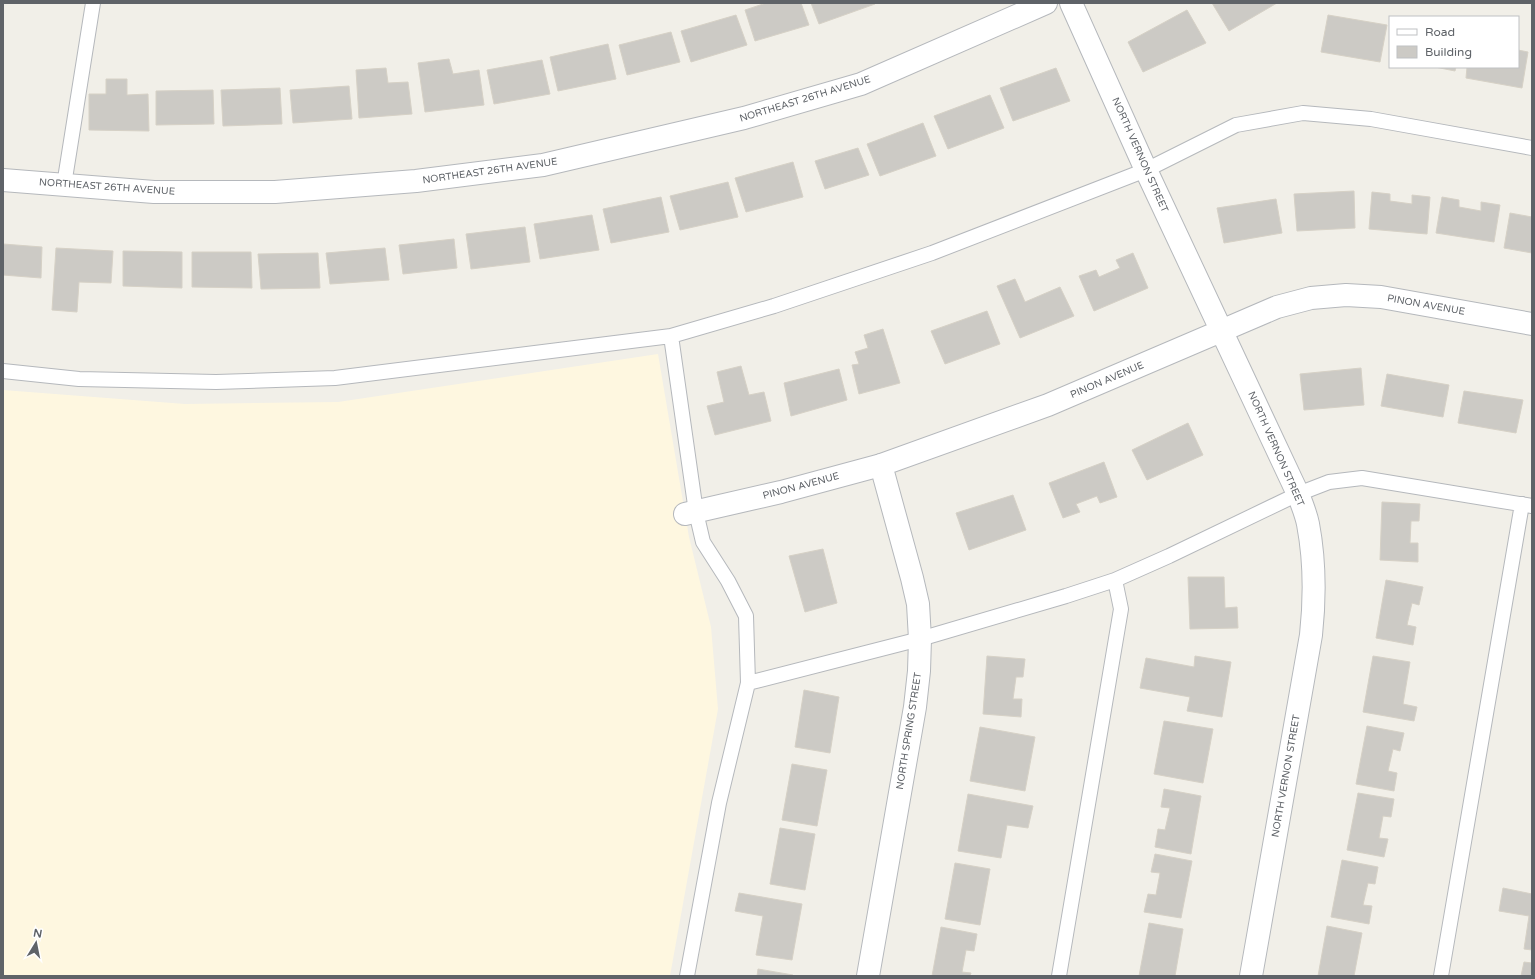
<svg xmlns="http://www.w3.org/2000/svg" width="1535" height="979" viewBox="0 0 1535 979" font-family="'Varela Round',sans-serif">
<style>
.commercial{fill:#fef7e0}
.building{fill:#cccac5;stroke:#d6d1c6}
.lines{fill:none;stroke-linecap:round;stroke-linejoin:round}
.service-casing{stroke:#b5b8bc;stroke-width:16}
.minor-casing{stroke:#b5b8bc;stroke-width:24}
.tertiary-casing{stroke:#b5b8bc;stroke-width:24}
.service{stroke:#fff;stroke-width:14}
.minor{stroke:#fff;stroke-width:22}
.tertiary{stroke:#fff;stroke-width:22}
.labels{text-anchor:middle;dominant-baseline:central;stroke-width:3.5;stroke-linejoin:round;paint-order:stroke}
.street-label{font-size:10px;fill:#5f6368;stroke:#fff}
</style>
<rect width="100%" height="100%" fill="#f1efe8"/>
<path class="commercial" d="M 658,354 L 689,537 L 711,627 L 718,709 L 670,976 L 3,976 L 3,390 L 185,404 L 338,402 Z"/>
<path class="building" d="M 766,3 L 801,3 L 809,25 L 755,41 L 745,10 Z
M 811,3 L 875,3 L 875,4 L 819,24 Z
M 1212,3 L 1277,3 L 1229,31 Z
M 1187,10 L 1206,43 L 1143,72 L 1128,42 Z
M 736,15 L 747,45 L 691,62 L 681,31 Z
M 1328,15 L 1387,25 L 1380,62 L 1321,52 Z
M 671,32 L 680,62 L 627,75 L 619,45 Z
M 608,44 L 616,79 L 558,91 L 550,57 Z
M 1518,50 L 1528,52 L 1522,88 L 1466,78 L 1467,67 L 1518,67 Z
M 449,59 L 453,74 L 479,70 L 484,105 L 425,112 L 418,63 Z
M 542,60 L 550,94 L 494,104 L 487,70 Z
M 1435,67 L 1456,67 L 1455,71 Z
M 386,68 L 388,83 L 408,82 L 412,114 L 359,118 L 356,70 Z
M 1056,68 L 1070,101 L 1013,121 L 1000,88 Z
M 106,79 L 127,79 L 127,95 L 148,94 L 149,131 L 89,130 L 89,94 L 106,94 Z
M 349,86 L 352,119 L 293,123 L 290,90 Z
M 280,88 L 282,124 L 223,126 L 221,90 Z
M 213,90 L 214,124 L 156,125 L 156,91 Z
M 990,95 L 1004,128 L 948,149 L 934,116 Z
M 923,123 L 936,156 L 880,176 L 867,144 Z
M 858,148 L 869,175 L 825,189 L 815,161 Z
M 793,162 L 803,197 L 746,212 L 735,178 Z
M 728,182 L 738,217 L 680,230 L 670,196 Z
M 1354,191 L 1355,228 L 1297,231 L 1294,194 Z
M 1372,192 L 1390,194 L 1390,201 L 1412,204 L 1412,195 L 1430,197 L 1427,234 L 1369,229 Z
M 661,197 L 669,232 L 611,243 L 603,209 Z
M 1442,197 L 1459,200 L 1459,207 L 1481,211 L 1481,202 L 1500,205 L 1494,242 L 1436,233 Z
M 1276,199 L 1282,233 L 1224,243 L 1217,208 Z
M 1510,213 L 1532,217 L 1532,253 L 1504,248 Z
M 592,215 L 599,250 L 540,259 L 534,224 Z
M 525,227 L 530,262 L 471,269 L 466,234 Z
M 454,239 L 457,268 L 403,274 L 399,245 Z
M 3,244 L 42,247 L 41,278 L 3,275 Z
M 56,248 L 113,251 L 111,283 L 79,282 L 77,312 L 52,310 Z
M 385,248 L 389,280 L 330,284 L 326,253 Z
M 123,251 L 182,252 L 182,288 L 123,286 Z
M 192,252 L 251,252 L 252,288 L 192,287 Z
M 318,253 L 320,288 L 261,289 L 258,254 Z
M 1133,253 L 1148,288 L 1094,311 L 1079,276 L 1096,270 L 1099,277 L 1120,268 L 1116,260 Z
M 1015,279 L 1025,302 L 1060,287 L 1074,316 L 1020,338 L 997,286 Z
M 987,311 L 1000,344 L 945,364 L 931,331 Z
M 883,329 L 900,383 L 859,394 L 852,365 L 859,364 L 855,352 L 868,348 L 864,335 Z
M 741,366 L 749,395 L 764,392 L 771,421 L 715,435 L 707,406 L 724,402 L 717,372 Z
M 1361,368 L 1364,405 L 1304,410 L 1300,374 Z
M 839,369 L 847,400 L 791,416 L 784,383 Z
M 1387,374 L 1449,385 L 1443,417 L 1381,406 Z
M 1464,391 L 1523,400 L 1516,433 L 1458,423 Z
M 1188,423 L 1203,455 L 1147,480 L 1132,450 Z
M 1104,462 L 1117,497 L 1100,503 L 1097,496 L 1076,504 L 1080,512 L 1063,518 L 1049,483 Z
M 1013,495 L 1026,530 L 969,550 L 956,513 Z
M 1382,502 L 1420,504 L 1419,521 L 1411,521 L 1410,543 L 1418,543 L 1418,562 L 1380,560 Z
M 823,549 L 837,603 L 805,612 L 789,556 Z
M 1188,577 L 1224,577 L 1225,608 L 1237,607 L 1238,628 L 1190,629 Z
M 1386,580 L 1423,587 L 1419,605 L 1412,603 L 1407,625 L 1416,627 L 1413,645 L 1376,638 Z
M 987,656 L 1025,659 L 1023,677 L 1016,677 L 1013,699 L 1022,699 L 1021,717 L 983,714 Z
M 1195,656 L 1231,662 L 1222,717 L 1187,711 L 1190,697 L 1140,688 L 1146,658 L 1194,667 Z
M 1373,656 L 1410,662 L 1403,704 L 1417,707 L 1414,721 L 1363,712 Z
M 804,690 L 839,697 L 830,753 L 795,747 Z
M 1164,721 L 1213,729 L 1203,783 L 1154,774 Z
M 1367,726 L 1404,733 L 1400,751 L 1393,749 L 1388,771 L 1397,773 L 1394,791 L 1356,784 Z
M 980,727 L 1035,737 L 1025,791 L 970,781 Z
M 792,764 L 827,770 L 817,826 L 782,820 Z
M 1164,789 L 1201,796 L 1191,854 L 1155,847 L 1158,829 L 1165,830 L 1170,808 L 1161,807 Z
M 1358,793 L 1394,799 L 1391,817 L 1383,816 L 1379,838 L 1388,839 L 1384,857 L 1347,850 Z
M 968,794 L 1033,806 L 1028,828 L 1007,825 L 1001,858 L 958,851 Z
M 780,828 L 815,834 L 805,890 L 770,884 Z
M 1155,854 L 1192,861 L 1181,918 L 1144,912 L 1148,894 L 1156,895 L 1160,873 L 1151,872 Z
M 1342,860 L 1378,867 L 1375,884 L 1368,883 L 1363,905 L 1372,906 L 1369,924 L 1331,917 Z
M 955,863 L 990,869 L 980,925 L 945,919 Z
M 1503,888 L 1532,894 L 1532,950 L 1524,949 L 1529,916 L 1499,911 Z
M 739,893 L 802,904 L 792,960 L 756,955 L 763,916 L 735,911 Z
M 1149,923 L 1183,929 L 1175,976 L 1139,976 Z
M 1327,926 L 1362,933 L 1354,976 L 1318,976 Z
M 941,927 L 977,934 L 974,951 L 966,950 L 962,972 L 971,973 L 970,976 L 932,976 Z
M 1524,962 L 1532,963 L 1532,976 L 1521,976 Z
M 758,969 L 793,975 L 793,976 L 757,976 Z"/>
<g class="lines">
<defs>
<path id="service" d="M 64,185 L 93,3
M 671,336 L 696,512 L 703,542 L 728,581 L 746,616 L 748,683
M 3,371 L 79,379 L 216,382 L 335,378 L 671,336 L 774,306 L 932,253 L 1146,170 L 1236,125 L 1303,113 L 1371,119 L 1532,148
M 687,976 L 719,803 L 748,683 L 920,639 L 1066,596 L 1115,580 L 1169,556 L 1298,494 L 1329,482 L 1362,478 L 1532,506
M 1059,976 L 1121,609 L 1115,580
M 1441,976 L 1522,504"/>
<path id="minor" d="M 3,180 L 154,192 L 275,192 L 416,181 L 543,165 L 744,118 L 861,84 L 1046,3
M 1221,331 L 1277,307 L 1311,298 L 1346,295 L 1381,297 L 1532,324
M 685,514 L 781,492 L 881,465"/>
<path id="tertiary" d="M 1071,3 L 1146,170 L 1298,494 C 1302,504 1306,514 1308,524 C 1315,561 1315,598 1311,635 L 1251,976
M 868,976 L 915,707 L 919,671 L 920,639 L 918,604 L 912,578 L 881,465 L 1048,405 L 1221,331"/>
</defs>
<use href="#service" class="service-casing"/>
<use href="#minor" class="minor-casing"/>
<use href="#tertiary" class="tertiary-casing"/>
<use href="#service" class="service"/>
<use href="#minor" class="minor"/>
<use href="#tertiary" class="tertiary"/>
</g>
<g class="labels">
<g class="street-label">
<text transform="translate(805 99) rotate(-17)">NORTHEAST 26TH AVENUE</text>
<text transform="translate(1140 155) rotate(66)">NORTH VERNON STREET</text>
<text transform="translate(490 171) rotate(-8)">NORTHEAST 26TH AVENUE</text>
<text transform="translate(107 187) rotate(4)">NORTHEAST 26TH AVENUE</text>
<text transform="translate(1426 305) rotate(10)">PINON AVENUE</text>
<text transform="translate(1107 380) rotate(-23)">PINON AVENUE</text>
<text transform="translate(1276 449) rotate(66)">NORTH VERNON STREET</text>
<text transform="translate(801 486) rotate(-15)">PINON AVENUE</text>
<text transform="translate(909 731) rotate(-81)">NORTH SPRING STREET</text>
<text transform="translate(1286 776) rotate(-80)">NORTH VERNON STREET</text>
</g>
</g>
<rect width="1535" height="979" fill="none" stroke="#5f6368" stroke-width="8"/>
<rect x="1389" y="16" width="130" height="52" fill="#ffffff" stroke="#bfc1c3"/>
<rect x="1397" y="29" width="20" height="6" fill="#ffffff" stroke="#bfc1c3"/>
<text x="1425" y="36" font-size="12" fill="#5f6368">Road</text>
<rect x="1397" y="46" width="20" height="12" fill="#cccac5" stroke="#bfc1c3"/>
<text x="1425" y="56" font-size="12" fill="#5f6368">Building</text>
<g transform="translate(36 943) rotate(10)" stroke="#ffffff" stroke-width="3" paint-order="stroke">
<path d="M0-3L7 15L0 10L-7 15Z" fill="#5f6368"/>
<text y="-6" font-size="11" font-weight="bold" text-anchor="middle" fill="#5f6368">N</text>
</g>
</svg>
